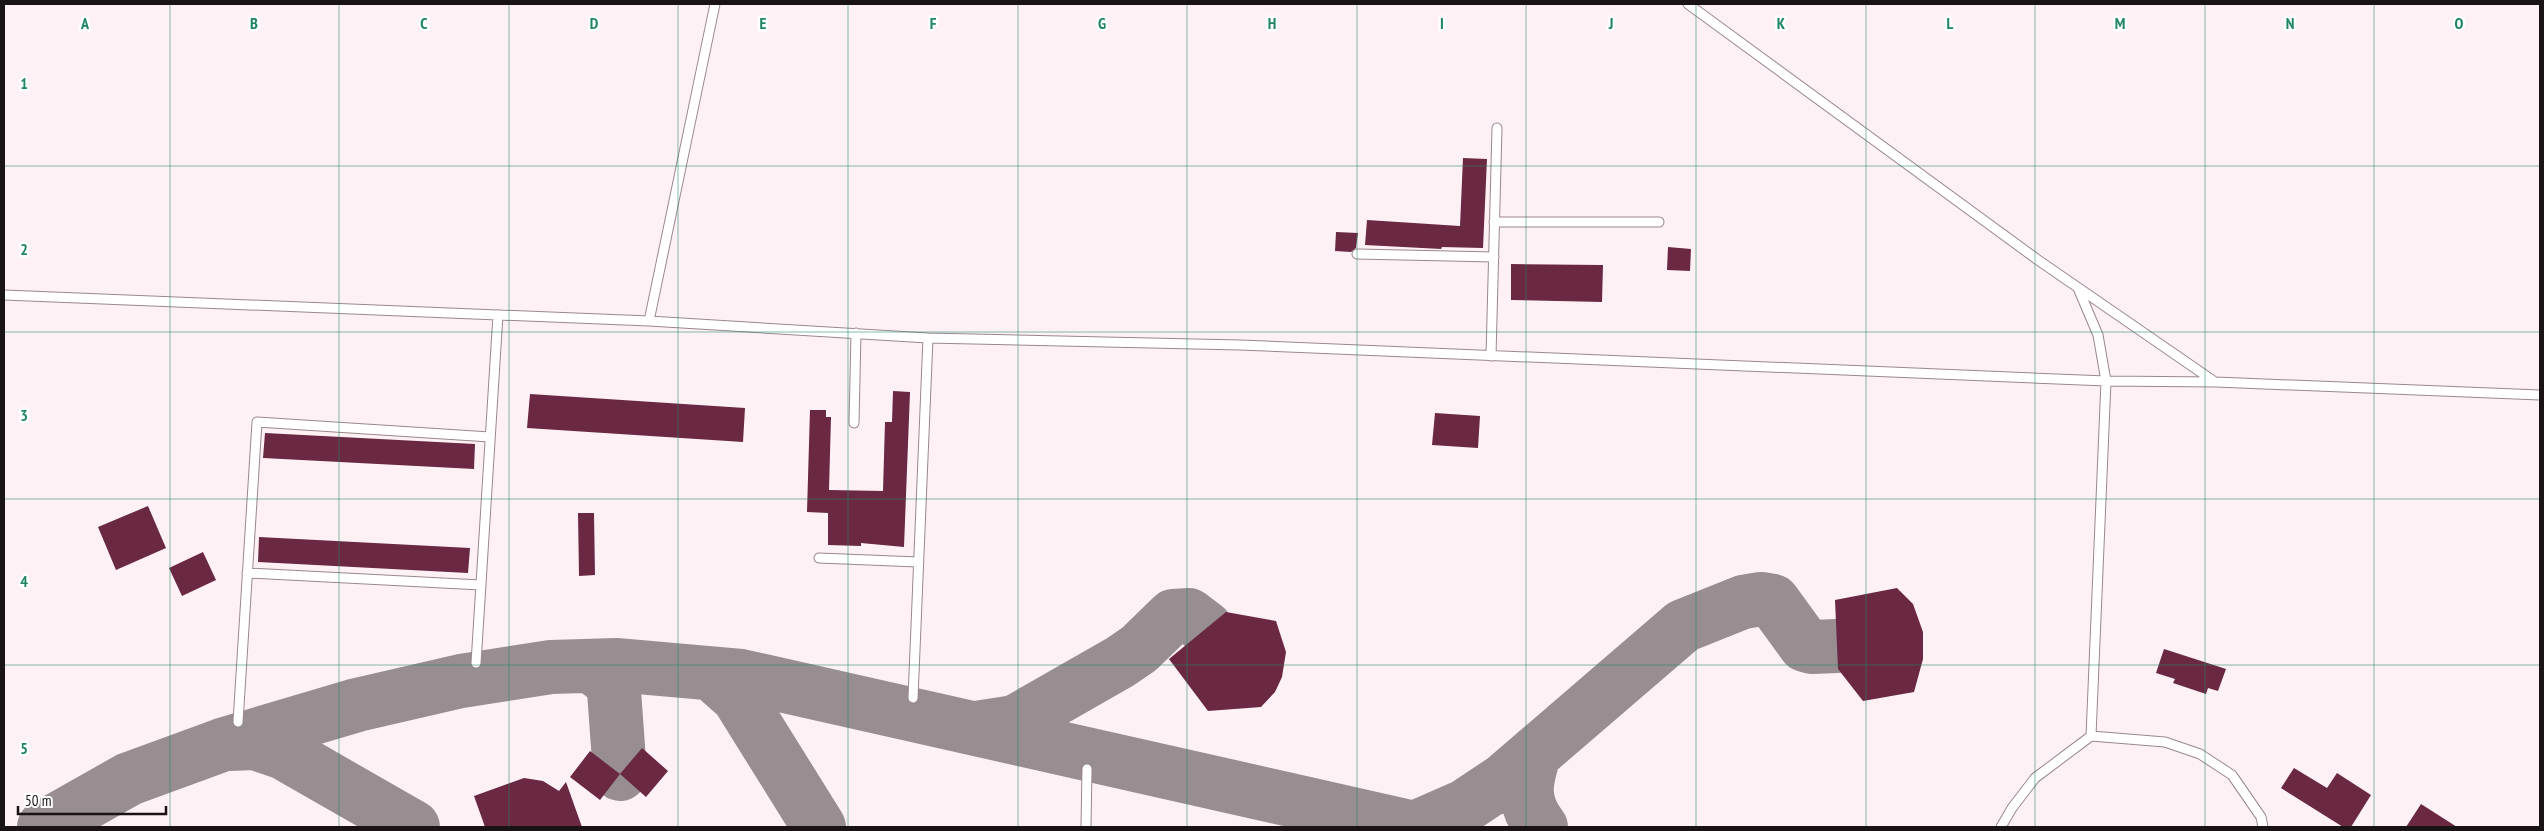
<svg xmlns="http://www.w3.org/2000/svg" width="2544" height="831" viewBox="0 0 2544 831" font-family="'PT Sans Narrow',sans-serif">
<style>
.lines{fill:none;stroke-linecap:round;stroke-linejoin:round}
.taxiway{stroke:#988e91;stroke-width:54}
.building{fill:#6a2843}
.service-casing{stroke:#9a878d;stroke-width:11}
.service{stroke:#fff;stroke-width:9}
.grid{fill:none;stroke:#1f8661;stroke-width:1;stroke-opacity:0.55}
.grid-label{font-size:16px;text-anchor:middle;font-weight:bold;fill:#1f8661;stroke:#fff;stroke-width:5;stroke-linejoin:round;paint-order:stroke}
</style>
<rect width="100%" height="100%" fill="#fef1f5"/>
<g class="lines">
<path class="taxiway" d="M 591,666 L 609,680 L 614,691 L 620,774
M 712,674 L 738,697 L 819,827
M 976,728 L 1015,722 L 1120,662 L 1139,649 L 1173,616 L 1189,615 L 1206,628
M 230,744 L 255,743 L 284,753 L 413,827
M 1535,753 C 1525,781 1521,802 1541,827
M 44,827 L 129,779 L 222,745 L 357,705 L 461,681 L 551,667 L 616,665 L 741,676 L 1410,827
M 1417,827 L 1465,806 L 1504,780 L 1683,626 L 1743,602 L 1761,599 L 1773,601 L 1805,645 L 1812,647 L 1837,646"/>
</g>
<path class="building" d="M 1463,158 L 1487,159 L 1483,248 L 1442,247 L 1441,249 L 1365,245 L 1367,220 L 1460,226 Z
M 1336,232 L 1358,233 L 1356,248 L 1351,252 L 1335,251 Z
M 1668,247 L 1691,249 L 1690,271 L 1667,270 Z
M 1511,264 L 1603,265 L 1602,302 L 1511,300 Z
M 893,391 L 910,392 L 904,547 L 861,543 L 861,546 L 828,545 L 828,513 L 807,512 L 810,410 L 826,410 L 826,417 L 831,417 L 829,490 L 883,491 L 885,422 L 892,422 Z
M 530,394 L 745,408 L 743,442 L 527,428 Z
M 1435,413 L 1480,416 L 1478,448 L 1432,445 Z
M 265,433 L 475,444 L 474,469 L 263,458 Z
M 148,506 L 166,548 L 116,570 L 98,527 Z
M 578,513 L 594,513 L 595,575 L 579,576 Z
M 259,537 L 470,548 L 468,573 L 258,562 Z
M 203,552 L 216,580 L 182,596 L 169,568 Z
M 1897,588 L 1913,604 L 1923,632 L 1923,659 L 1914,692 L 1863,701 L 1838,669 L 1835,600 Z
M 1226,612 L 1276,621 L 1286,652 L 1282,677 L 1275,692 L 1261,707 L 1208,711 L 1169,659 Z
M 2164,649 L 2226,669 L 2218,691 L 2208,688 L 2206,694 L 2173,683 L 2175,679 L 2156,673 Z
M 642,748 L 668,771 L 646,797 L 620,774 Z
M 590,751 L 620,774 L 600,800 L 570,777 Z
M 2294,768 L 2327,788 L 2337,773 L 2371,795 L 2351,827 L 2343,827 L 2281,788 Z
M 524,778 L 543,781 L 559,791 L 566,782 L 582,827 L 485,827 L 474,796 Z
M 2421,804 L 2457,827 L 2406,827 Z"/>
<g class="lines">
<defs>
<path id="service" d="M 1688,4 L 2038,260 L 2215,382
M 1494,222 L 1659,222
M 1357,254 L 1494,257
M 2078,288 L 2098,335 L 2106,381 L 2091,736
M 4,295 L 649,321 L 928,338 L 1240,345 L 2106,381 L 2216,382 L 2540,395
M 649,321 L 715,4
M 1491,356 L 1497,128
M 854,423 L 856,333
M 819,558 L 918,562
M 247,573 L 481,585
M 476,663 L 498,315
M 913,698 L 928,338
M 238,722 L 257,422 L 490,437
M 1086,827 L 1087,769
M 2001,827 L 2012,808 L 2035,778 L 2091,736 L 2165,742 L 2200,754 L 2232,775 L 2261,817 L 2263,827"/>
</defs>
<use href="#service" class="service-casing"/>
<use href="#service" class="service"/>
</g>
<path class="grid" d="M 170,4 L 170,827M 339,4 L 339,827M 509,4 L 509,827M 678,4 L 678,827M 848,4 L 848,827M 1018,4 L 1018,827M 1187,4 L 1187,827M 1357,4 L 1357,827M 1526,4 L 1526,827M 1696,4 L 1696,827M 1866,4 L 1866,827M 2035,4 L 2035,827M 2205,4 L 2205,827M 2374,4 L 2374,827M 4,166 L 2540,166M 4,332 L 2540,332M 4,499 L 2540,499M 4,665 L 2540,665"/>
<g class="grid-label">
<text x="85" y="29">A</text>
<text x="254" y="29">B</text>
<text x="424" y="29">C</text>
<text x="594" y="29">D</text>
<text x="763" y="29">E</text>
<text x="933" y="29">F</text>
<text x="1102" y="29">G</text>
<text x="1272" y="29">H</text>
<text x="1442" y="29">I</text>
<text x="1611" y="29">J</text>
<text x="1781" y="29">K</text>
<text x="1950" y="29">L</text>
<text x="2120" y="29">M</text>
<text x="2290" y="29">N</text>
<text x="2459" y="29">O</text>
<text x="24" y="89">1</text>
<text x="24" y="255">2</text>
<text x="24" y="421">3</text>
<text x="24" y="587">4</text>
<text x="24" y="754">5</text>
</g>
<rect width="2544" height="831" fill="none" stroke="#1a1315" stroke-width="10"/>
<path d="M18 806v8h148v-8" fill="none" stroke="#1a1315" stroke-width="2.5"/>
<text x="25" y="806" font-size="15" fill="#1a1315" stroke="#ffffff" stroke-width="4" paint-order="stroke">50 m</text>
</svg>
